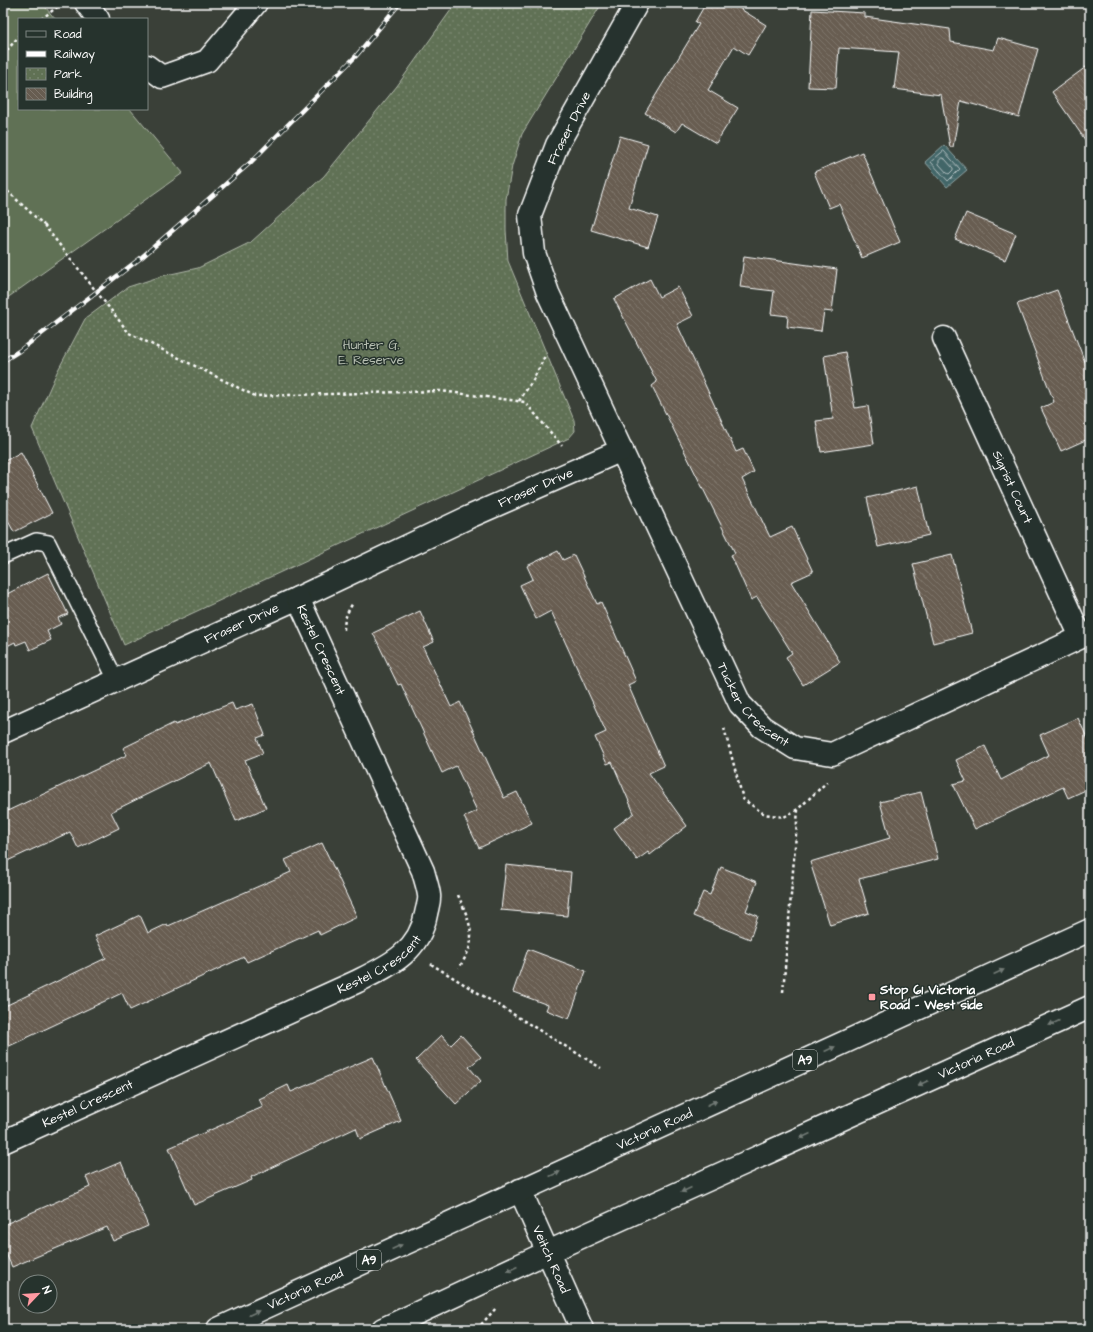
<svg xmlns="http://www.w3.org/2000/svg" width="1093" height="1332" viewBox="0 0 1093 1332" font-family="'Architects Daughter',sans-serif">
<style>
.grass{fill:#607154;stroke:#b0b8aa}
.park{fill:url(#park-dots);stroke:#b0b8aa}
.water{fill:url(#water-ripples);stroke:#8ea3a4}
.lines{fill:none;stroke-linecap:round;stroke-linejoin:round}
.shore{stroke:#b4c2c3;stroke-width:1}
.building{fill:url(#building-back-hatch);stroke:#fff}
.service-casing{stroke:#fff;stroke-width:18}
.minor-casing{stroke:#fff;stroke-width:25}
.tertiary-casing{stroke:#fff;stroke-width:25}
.trunk-casing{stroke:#fff;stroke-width:25}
.path{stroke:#fff;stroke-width:2.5;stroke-dasharray:3 3;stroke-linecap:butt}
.service{stroke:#26332d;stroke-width:15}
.minor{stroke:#26332d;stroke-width:22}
.tertiary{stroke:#26332d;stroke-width:22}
.trunk{stroke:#26332d;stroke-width:22}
.rail-casing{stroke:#fff;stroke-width:4.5}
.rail{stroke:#26332d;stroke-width:3;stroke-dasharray:9;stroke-linecap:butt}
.path-bridge{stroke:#fff;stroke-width:2.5;stroke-dasharray:3 3;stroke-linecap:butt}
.oneway{fill:#727a76}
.poi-dot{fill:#ff9aa2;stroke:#26332d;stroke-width:1.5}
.labels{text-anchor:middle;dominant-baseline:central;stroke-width:3;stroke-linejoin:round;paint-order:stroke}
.shield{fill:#26332d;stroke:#bec2c0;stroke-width:1}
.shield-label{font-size:12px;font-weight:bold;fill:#fff}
.street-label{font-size:13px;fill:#fff;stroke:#26332d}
.park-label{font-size:13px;fill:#b7bfb2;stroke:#26332d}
.poi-label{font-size:13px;font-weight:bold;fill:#fff;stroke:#26332d;text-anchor:start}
</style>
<defs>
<pattern id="park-dots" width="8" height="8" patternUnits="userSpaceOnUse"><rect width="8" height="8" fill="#607154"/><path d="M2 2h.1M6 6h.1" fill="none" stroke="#78866e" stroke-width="1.8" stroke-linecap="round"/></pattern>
<pattern id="water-ripples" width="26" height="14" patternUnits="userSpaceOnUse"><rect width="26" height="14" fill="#436668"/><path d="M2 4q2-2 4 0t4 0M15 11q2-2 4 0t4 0" fill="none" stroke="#5f7d7f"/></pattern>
<pattern id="building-back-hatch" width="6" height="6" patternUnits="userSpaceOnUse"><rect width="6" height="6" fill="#675d51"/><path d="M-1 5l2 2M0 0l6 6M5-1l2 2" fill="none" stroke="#7e756b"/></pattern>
</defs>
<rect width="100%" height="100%" fill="#3a4038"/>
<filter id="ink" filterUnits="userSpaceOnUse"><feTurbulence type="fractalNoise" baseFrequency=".025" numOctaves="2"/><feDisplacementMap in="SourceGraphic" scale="8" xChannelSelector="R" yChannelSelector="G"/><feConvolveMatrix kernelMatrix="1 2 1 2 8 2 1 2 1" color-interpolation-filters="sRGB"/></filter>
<g filter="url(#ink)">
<path class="grass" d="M 3,3 L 42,3 L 55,19 L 19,19 L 19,109 L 130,109 L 183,173 L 3,301 Z"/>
<path class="park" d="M 456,3 L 602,3 L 522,134 L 512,166 L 506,199 L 506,230 L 508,261 L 574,420 L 575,431 L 569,438 L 124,645 L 32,428 L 57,372 L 85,319 L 128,287 L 162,276 L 198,268 L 251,242 L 324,176 L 397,86 Z"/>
<path class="water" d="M 944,145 L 967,170 L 947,187 L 925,162 Z"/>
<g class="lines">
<path class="shore" d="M 944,151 L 960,169 L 948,181 L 931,162 Z
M 942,158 L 945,159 L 953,168 L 953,170 L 949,174 L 947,173 L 939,164 L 939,161 Z"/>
</g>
<path class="building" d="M 706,3 L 731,3 L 766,25 L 748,55 L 734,46 L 708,90 L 738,108 L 716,143 L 682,123 L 676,132 L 645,113 L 699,24 L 695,22 Z
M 812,10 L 865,13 L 865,17 L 950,29 L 951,42 L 994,50 L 998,38 L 1038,49 L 1019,117 L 961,101 L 953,147 L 950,147 L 941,95 L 894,89 L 899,52 L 839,48 L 836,88 L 808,87 Z
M 1090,64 L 1090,147 L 1052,92 Z
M 620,136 L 648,144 L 629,208 L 658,217 L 648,247 L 591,230 Z
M 862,152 L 900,242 L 862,258 L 839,204 L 829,208 L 814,172 Z
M 966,213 L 1016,234 L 1005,260 L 955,239 Z
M 744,256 L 837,269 L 832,312 L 824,311 L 821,331 L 787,327 L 788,316 L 771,314 L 774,291 L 740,287 Z
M 650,279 L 659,297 L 678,287 L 693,316 L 677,324 L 736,452 L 743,449 L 754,472 L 742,479 L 770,537 L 792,527 L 813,572 L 791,582 L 840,662 L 803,685 L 786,657 L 792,653 L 757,597 L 751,600 L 731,555 L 735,553 L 652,386 L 657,382 L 614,299 Z
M 1057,290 L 1090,375 L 1090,438 L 1061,451 L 1041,408 L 1054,402 L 1017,304 Z
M 845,352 L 855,408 L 868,406 L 874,444 L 821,452 L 816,421 L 833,419 L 824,356 Z
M 21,452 L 52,513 L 14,532 L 3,512 L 3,462 Z
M 918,486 L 929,535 L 878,547 L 867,498 Z
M 558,551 L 563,560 L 574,555 L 597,604 L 601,602 L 636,681 L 628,685 L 664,766 L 649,773 L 687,826 L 650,855 L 648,852 L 637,860 L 614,828 L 634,813 L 612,762 L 607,764 L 595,737 L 606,732 L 551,611 L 536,619 L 520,585 L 533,579 L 527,566 Z
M 952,555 L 972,633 L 933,643 L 913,564 Z
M 48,573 L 68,614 L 58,618 L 61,624 L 47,631 L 51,640 L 30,650 L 26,641 L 16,645 L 15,642 L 3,648 L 3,596 Z
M 420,611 L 434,642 L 423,647 L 451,707 L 460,702 L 504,798 L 517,792 L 532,823 L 479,848 L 464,817 L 477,811 L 456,766 L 442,773 L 401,684 L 398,685 L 373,633 Z
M 232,703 L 235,710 L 253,704 L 265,735 L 257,738 L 263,753 L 245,760 L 266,808 L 236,821 L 211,763 L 111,812 L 119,828 L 78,848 L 70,832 L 3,863 L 3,813 L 127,755 L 123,748 L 174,723 L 175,725 Z
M 1078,718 L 1090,744 L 1090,788 L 1068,798 L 1063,787 L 975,829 L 953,784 L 966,781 L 956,760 L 985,746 L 1001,780 L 1049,755 L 1040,735 Z
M 921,792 L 938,859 L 859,879 L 869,913 L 830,925 L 810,862 L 890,838 L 880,802 Z
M 322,843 L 357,917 L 320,935 L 318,930 L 247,962 L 244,957 L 130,1010 L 122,993 L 3,1049 L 3,1007 L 106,958 L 95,936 L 140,915 L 148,933 L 167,924 L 168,926 L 291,872 L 285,860 Z
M 506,865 L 571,872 L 567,916 L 501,910 Z
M 721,867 L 757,882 L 746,911 L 758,916 L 750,939 L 693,916 L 703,892 L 710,895 Z
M 528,949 L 586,971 L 569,1019 L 546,1010 L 548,1005 L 513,992 Z
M 442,1035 L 451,1045 L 461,1035 L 481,1057 L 469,1067 L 481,1081 L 456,1104 L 416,1060 Z
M 373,1057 L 401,1121 L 360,1139 L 356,1128 L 251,1177 L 252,1180 L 194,1205 L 169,1148 L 263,1107 L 259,1099 L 288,1085 L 291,1092 Z
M 121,1162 L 148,1226 L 113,1241 L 107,1227 L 12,1267 L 3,1247 L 3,1225 L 90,1187 L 86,1177 Z"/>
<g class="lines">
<defs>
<path id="service" d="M 3,556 L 36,541 L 48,543 L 116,680"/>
<g id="minor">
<path d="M 86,3 L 98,19"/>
<path id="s1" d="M 637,3 L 557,145 L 530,215 L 534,253 L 548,293 L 740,704 L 762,727 L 795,748 L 832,754 L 1090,633"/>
<path d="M 147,66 L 162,77 L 207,61 L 256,3"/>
<path id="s2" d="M 944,338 L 1081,637"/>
<path id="s3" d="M 3,732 L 298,598 L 469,517 L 622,450"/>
<path id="s4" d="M 3,1142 L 356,982 C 388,966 419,953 426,914 C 427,908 430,901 429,895 C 428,887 425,879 423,871 L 298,598"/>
</g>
<g id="tertiary">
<path id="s5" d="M 520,1190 L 582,1329"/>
</g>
<g id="trunk">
<path id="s6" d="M 218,1329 L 1090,930"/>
<path id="s7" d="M 383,1329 L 548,1252 L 1090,1007"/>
</g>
</defs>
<use href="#service" class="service-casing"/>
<use href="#minor" class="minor-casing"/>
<use href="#tertiary" class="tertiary-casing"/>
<use href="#trunk" class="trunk-casing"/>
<path class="path" d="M 41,19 L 60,5
M 3,55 L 19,36
M 3,187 L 44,225
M 129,333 L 255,396 L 441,391 L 525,402 L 562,446
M 519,401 L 533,380 L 546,354
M 344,630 C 344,619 347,612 353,603
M 724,728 L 743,799 L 764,814 L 784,817 L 798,809 L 827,782
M 458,895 C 465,911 474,928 470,946 C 468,954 463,961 459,968
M 431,964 L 601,1068
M 783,992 L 798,810
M 477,1329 L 497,1307"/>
<use href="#service" class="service"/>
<use href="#minor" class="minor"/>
<use href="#tertiary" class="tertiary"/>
<use href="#trunk" class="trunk"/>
<defs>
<path id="rail" d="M 3,361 L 19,351 L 142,257 L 251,162 L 356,56 L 400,3"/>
</defs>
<use href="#rail" class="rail-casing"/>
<use href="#rail" class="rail"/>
<path class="path-bridge" d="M 44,225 L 129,333"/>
</g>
<defs><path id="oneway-solid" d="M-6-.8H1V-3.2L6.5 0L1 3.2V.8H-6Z"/></defs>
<g class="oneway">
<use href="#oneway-solid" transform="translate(999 972) rotate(-25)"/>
<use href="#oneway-solid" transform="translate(1054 1023) rotate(156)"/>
<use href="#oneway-solid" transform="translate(830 1049) rotate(-25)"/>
<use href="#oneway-solid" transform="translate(923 1083) rotate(156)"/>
<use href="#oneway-solid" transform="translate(712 1103) rotate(-25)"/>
<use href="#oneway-solid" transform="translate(805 1136) rotate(156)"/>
<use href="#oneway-solid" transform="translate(555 1174) rotate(-25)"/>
<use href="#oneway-solid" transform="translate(686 1190) rotate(156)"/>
<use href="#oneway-solid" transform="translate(397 1247) rotate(-25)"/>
<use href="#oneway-solid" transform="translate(512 1269) rotate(155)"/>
<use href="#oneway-solid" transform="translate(254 1313) rotate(-25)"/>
</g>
</g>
<rect class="poi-dot" x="868" y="993" width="8" height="8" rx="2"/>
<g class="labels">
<g class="shield">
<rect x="793" y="1050" width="24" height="20" rx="3"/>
<rect x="357" y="1250" width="24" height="20" rx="3"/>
</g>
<g class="shield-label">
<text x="805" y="1060">A9</text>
<text x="369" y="1260">A9</text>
</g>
<g class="street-label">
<text transform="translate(569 128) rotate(-63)">Fraser Drive</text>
<text stroke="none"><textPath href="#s3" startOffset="586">Fraser Drive</textPath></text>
<text stroke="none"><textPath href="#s2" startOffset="164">Sigrist Court</textPath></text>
<text stroke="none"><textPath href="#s3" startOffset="262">Fraser Drive</textPath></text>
<text transform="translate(321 650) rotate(65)">Kestel Crescent</text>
<text stroke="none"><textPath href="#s1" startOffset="781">Tucker Crescent</textPath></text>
<text stroke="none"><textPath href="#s4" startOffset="417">Kestel Crescent</textPath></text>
<text stroke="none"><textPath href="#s7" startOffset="652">Victoria Road</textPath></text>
<text stroke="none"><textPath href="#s4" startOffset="93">Kestel Crescent</textPath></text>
<text stroke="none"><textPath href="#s6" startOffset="480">Victoria Road</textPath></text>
<text stroke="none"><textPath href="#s5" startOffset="76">Veitch Road</textPath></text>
<text stroke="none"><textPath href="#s6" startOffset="96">Victoria Road</textPath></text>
</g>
<g class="park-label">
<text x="371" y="345">Hunter G.<tspan x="371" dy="15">E. Reserve</tspan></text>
</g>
<g class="poi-label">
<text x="880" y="990">Stop 61 Victoria<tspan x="880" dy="15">Road - West side</tspan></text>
</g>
</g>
<rect width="1093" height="1332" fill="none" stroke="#26332d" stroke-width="16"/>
<rect x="8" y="8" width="1077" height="1316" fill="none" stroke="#fff" stroke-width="1.5" filter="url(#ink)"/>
<rect x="18" y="18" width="130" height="92" fill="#26332d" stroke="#7d8581"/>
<rect x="26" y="31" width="20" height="6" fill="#26332d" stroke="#7d8581"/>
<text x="54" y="38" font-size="12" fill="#ffffff">Road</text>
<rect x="26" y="51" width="20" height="6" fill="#ffffff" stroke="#7d8581"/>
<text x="54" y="58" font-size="12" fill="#ffffff">Railway</text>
<rect x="26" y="68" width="20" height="12" fill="url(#park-dots)" stroke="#7d8581"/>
<text x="54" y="78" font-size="12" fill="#ffffff">Park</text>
<rect x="26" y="88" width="20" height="12" fill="url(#building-back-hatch)" stroke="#7d8581"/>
<text x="54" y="98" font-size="12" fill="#ffffff">Building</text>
<g transform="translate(38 1294) rotate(65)"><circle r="19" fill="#26332d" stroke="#7d8581"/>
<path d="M0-3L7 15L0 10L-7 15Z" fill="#ff9aa2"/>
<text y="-6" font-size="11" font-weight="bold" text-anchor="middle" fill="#ffffff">N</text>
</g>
</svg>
